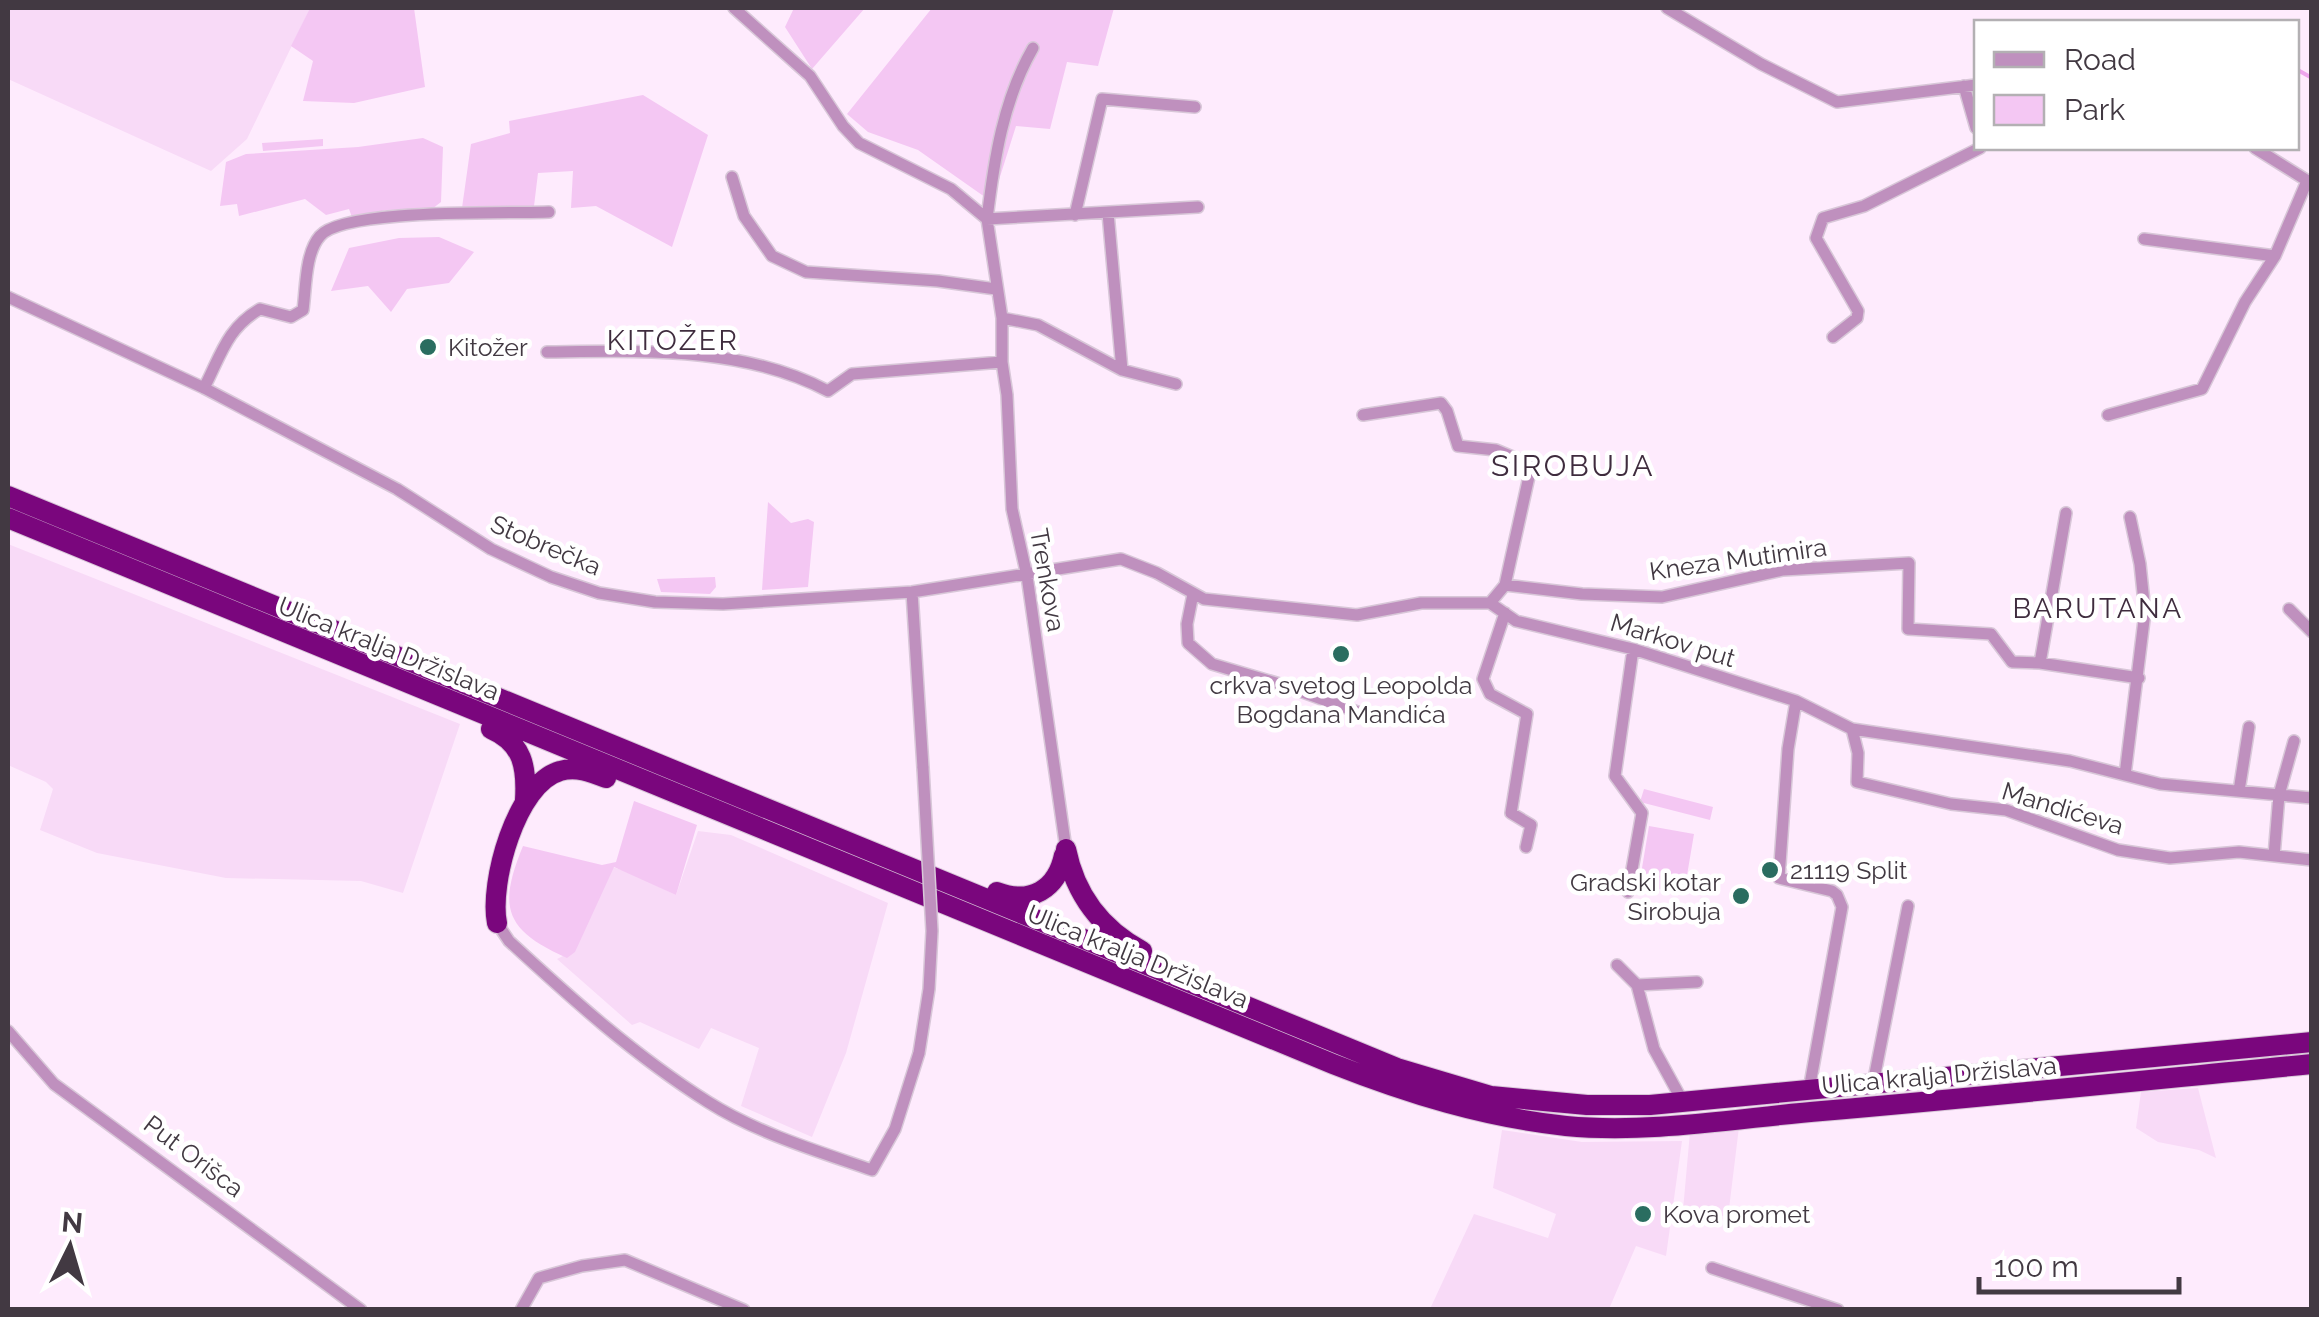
<svg xmlns="http://www.w3.org/2000/svg" width="2319" height="1317" viewBox="0 0 2319 1317" font-family="Raleway,sans-serif">
<style>
.built{fill:#f8daf7}
.green{fill:#f4c7f3}
.lines{fill:none;stroke-linecap:round;stroke-linejoin:round}
.stream{stroke:#eea5ed;stroke-width:4}
.street-casing{stroke:#d8c7d8;stroke-width:14}
.highway-casing{stroke:#d8c7d8;stroke-width:22}
.street{stroke:#bf90be;stroke-width:11}
.highway{stroke:#7a067d;stroke-width:20}
.street-bridge-casing{stroke:#d8c7d8;stroke-width:14;stroke-linecap:butt}
.street-bridge{stroke:#bf90be;stroke-width:11}
.poi-dot{fill:#2a6d60;stroke:#fff;stroke-width:4}
.labels{text-anchor:middle;dominant-baseline:central;stroke-width:9;stroke-linejoin:round;paint-order:stroke}
.poi-label{font-size:25px;fill:#423942;stroke:#fff;text-anchor:start}
.street-label{font-size:25px;fill:#423942;stroke:#fff}
.neighbourhood-label{font-size:28px;letter-spacing:2.5px;fill:#3f2c3e;stroke:#fff}
.quarter-label{font-size:30px;letter-spacing:2.5px;fill:#3f2c3e;stroke:#fff}
</style>
<rect width="100%" height="100%" fill="#feebfd"/>
<path class="built" d="M 8,8 L 310,8 L 247,139 L 211,171 L 8,79 Z
M 8,544 L 460,724 L 403,893 L 361,881 L 226,878 L 97,853 L 40,830 L 53,789 L 46,782 L 8,765 Z
M 698,831 L 731,835 L 888,903 L 846,1053 L 812,1137 L 741,1106 L 759,1048 L 711,1028 L 699,1049 L 640,1022 L 632,1025 L 557,959 L 571,952 L 612,867 L 632,873 L 676,895 Z
M 2198,1088 L 2216,1158 L 2199,1150 L 2158,1142 L 2136,1128 L 2141,1092 Z
M 1739,1127 L 1728,1217 L 1683,1210 L 1690,1132 Z
M 1502,1130 L 1582,1142 L 1682,1141 L 1666,1256 L 1636,1246 L 1609,1309 L 1430,1309 L 1474,1214 L 1548,1238 L 1556,1214 L 1493,1188 Z"/>
<path class="green" d="M 310,8 L 414,8 L 425,87 L 354,103 L 303,101 L 313,61 L 291,46 Z
M 794,8 L 865,8 L 812,69 L 785,27 Z
M 932,8 L 1114,8 L 1098,66 L 1067,62 L 1050,129 L 1016,126 L 992,202 L 918,150 L 868,132 L 847,114 Z
M 643,95 L 708,135 L 672,247 L 596,206 L 571,208 L 573,171 L 538,173 L 534,206 L 462,208 L 471,144 L 510,133 L 509,121 Z
M 423,138 L 443,147 L 441,202 L 432,209 L 385,210 L 353,220 L 349,209 L 326,215 L 305,199 L 239,216 L 237,204 L 220,206 L 226,162 L 246,154 L 358,147 Z
M 323,139 L 323,146 L 263,151 L 262,143 Z
M 439,237 L 474,252 L 449,283 L 407,289 L 391,312 L 368,286 L 331,291 L 349,248 L 399,238 Z
M 768,502 L 791,523 L 808,519 L 814,522 L 808,587 L 762,590 Z
M 715,577 L 716,587 L 710,594 L 661,592 L 657,579 Z
M 1644,789 L 1713,807 L 1710,820 L 1640,802 Z
M 634,801 L 697,825 L 676,895 L 614,867 L 575,952 L 567,958 C 504,930 498,907 523,846 L 602,865 L 616,862 Z
M 1649,826 L 1694,834 L 1684,893 L 1639,886 Z"/>
<g class="lines">
<path class="stream" d="M 2296,69 L 2312,78"/>
<defs>
<path id="street" d="M 734,8 L 810,76 L 843,126 L 859,143 L 951,189 L 987,219 L 1002,318 L 1002,362 L 1007,395 L 1012,509 L 1027,576 L 1066,849
M 1667,8 L 1761,64 L 1837,102 L 1976,85
M 1033,48 C 1003,100 994,160 987,219 L 1198,207
M 1964,86 L 1976,128
M 2255,148 L 2311,183
M 732,177 L 744,216 L 772,256 L 806,272 L 938,281 L 996,289
M 1108,213 L 1122,370
M 1075,215 L 1102,99 L 1195,107
M 2144,239 L 2275,256
M 8,297 L 204,388 L 397,489 L 491,549 L 551,577 L 599,593 L 655,602 L 723,604 L 912,592 L 1121,559 L 1157,573 L 1204,599 L 1357,615 L 1421,603 L 1490,603 L 1516,621 L 1633,649 L 1796,701 L 1852,729 L 2070,761 L 2160,784 L 2312,798
M 1002,318 L 1038,325 L 1122,370 L 1176,384
M 1833,337 L 1857,318 L 1858,311 L 1816,238 L 1823,218 L 1864,206 L 1980,148
M 547,352 C 640,351 743,346 828,391 L 852,374 L 1002,362
M 204,388 C 221,355 227,328 260,309 L 291,317 L 303,310 C 306,288 305,253 320,236 C 344,208 507,214 549,212
M 1363,415 L 1441,403 L 1447,411 L 1458,446 L 1496,450 L 1527,463 L 1530,472 L 1505,585
M 2108,415 L 2202,389 L 2245,302 L 2275,256 L 2307,181
M 912,592 L 923,768
M 1193,594 L 1187,624 L 1188,643 L 1212,664 L 1283,685 L 1366,715
M 1490,603 L 1505,585 L 1582,594 L 1662,597 L 1783,570 L 1909,563 L 1908,629 L 1991,634 L 2012,662 L 2040,663 L 2139,678
M 2289,609 L 2312,632
M 1505,613 L 1483,679 L 1490,694 L 1527,714 L 1511,813 L 1531,825 L 1526,847
M 2040,663 L 2066,513
M 1796,701 L 1788,749 L 1779,878 L 1832,891 L 1837,895 L 1842,907 L 1809,1090
M 1852,729 L 1858,753 L 1857,782 L 1951,804 L 2006,810 L 2118,850 L 2170,858 L 2239,852 L 2312,860
M 2125,775 L 2145,612 L 2140,564 L 2130,517
M 2239,791 L 2249,727
M 2274,856 L 2279,795 L 2294,741
M 1628,892 L 1642,813 L 1615,776 L 1633,649
M 497,923 L 509,941 C 572,999 635,1056 708,1102 C 757,1133 817,1151 872,1170 L 895,1129 L 919,1053
M 1617,965 L 1637,985 L 1697,982
M 1637,985 L 1654,1049 L 1683,1102
M 8,1031 L 54,1084 L 361,1310
M 1873,1084 L 1908,906
M 1712,1268 L 1838,1310
M 521,1310 L 539,1278 L 582,1266 L 625,1260 L 744,1310"/>
<path id="highway" d="M 8,496 L 1397,1068 L 1491,1096 L 1587,1105 L 1650,1105 L 2312,1042
M 8,518 L 1333,1064 C 1409,1094 1484,1117 1566,1126 C 1650,1134 1738,1118 1822,1111 C 1985,1097 2148,1080 2312,1064
M 491,729 C 523,743 527,767 525,800
M 1066,849 C 1075,894 1101,929 1142,951
M 997,892 C 1031,905 1057,889 1064,855
M 497,923 C 489,884 516,783 560,771 C 576,766 591,772 606,778"/>
</defs>
<use href="#street" class="street-casing"/>
<use href="#highway" class="highway-casing"/>
<use href="#street" class="street"/>
<use href="#highway" class="highway"/>
<defs>
<path id="street-bridge" d="M 919,1053 L 929,989 L 932,931 L 923,768"/>
</defs>
<use href="#street-bridge" class="street-bridge-casing"/>
<use href="#street-bridge" class="street-bridge"/>
</g>
<g class="poi-dot">
<circle cx="428" cy="347" r="10"/>
<circle cx="1341" cy="654" r="10"/>
<circle cx="1770" cy="870" r="10"/>
<circle cx="1741" cy="896" r="10"/>
<circle cx="1643" cy="1214" r="10"/>
</g>
<g class="labels">
<g class="poi-label">
<text x="448" y="347">Kitožer</text>
<text x="1341" y="685" text-anchor="middle">crkva svetog Leopolda<tspan x="1341" dy="29">Bogdana Mandića</tspan></text>
<text x="1790" y="870">21119 Split</text>
<text x="1721" y="882" text-anchor="end">Gradski kotar<tspan x="1721" dy="29">Sirobuja</tspan></text>
<text x="1663" y="1214">Kova promet</text>
</g>
<g class="street-label">
<text transform="translate(546 545) rotate(23)">Stobrečka</text>
<text transform="translate(1738 559) rotate(-8)">Kneza Mutimira</text>
<text transform="translate(1048 580) rotate(80)">Trenkova</text>
<text transform="translate(1673 640) rotate(17)">Markov put</text>
<text transform="translate(389 648) rotate(22)">Ulica kralja Držislava</text>
<text transform="translate(2063 808) rotate(17)">Mandićeva</text>
<text transform="translate(1138 956) rotate(22)">Ulica kralja Držislava</text>
<text transform="translate(1939 1075) rotate(-5)">Ulica kralja Držislava</text>
<text transform="translate(194 1156) rotate(37)">Put Orišca</text>
</g>
<g class="neighbourhood-label">
<text x="673" y="340">KITOŽER</text>
<text x="2098" y="608">BARUTANA</text>
</g>
<g class="quarter-label">
<text x="1573" y="465">SIROBUJA</text>
</g>
</g>
<rect width="2319" height="1317" fill="none" stroke="#423942" stroke-width="20"/>
<rect x="1974" y="20" width="325" height="130" fill="#ffffff" stroke="#b3b0b3" stroke-width="2.5"/>
<rect x="1994" y="52" width="50" height="15" fill="#bf90be" stroke="#b3b0b3" stroke-width="2.5"/>
<text x="2064" y="70" font-size="30" fill="#423942">Road</text>
<rect x="1994" y="95" width="50" height="30" fill="#f4c7f3" stroke="#b3b0b3" stroke-width="2.5"/>
<text x="2064" y="120" font-size="30" fill="#423942">Park</text>
<g transform="translate(70 1247) rotate(5)" stroke="#ffffff" stroke-width="8" paint-order="stroke">
<path d="M0-8L18 38L0 25L-18 38Z" fill="#423942"/>
<text y="-15" font-size="28" font-weight="bold" text-anchor="middle" fill="#423942">N</text>
</g>
<path d="M1979 1277v15h200v-15" fill="none" stroke="#423942" stroke-width="5"/>
<text x="1994" y="1277" font-size="30" fill="#423942" stroke="#ffffff" stroke-width="8" paint-order="stroke">100 m</text>
</svg>
